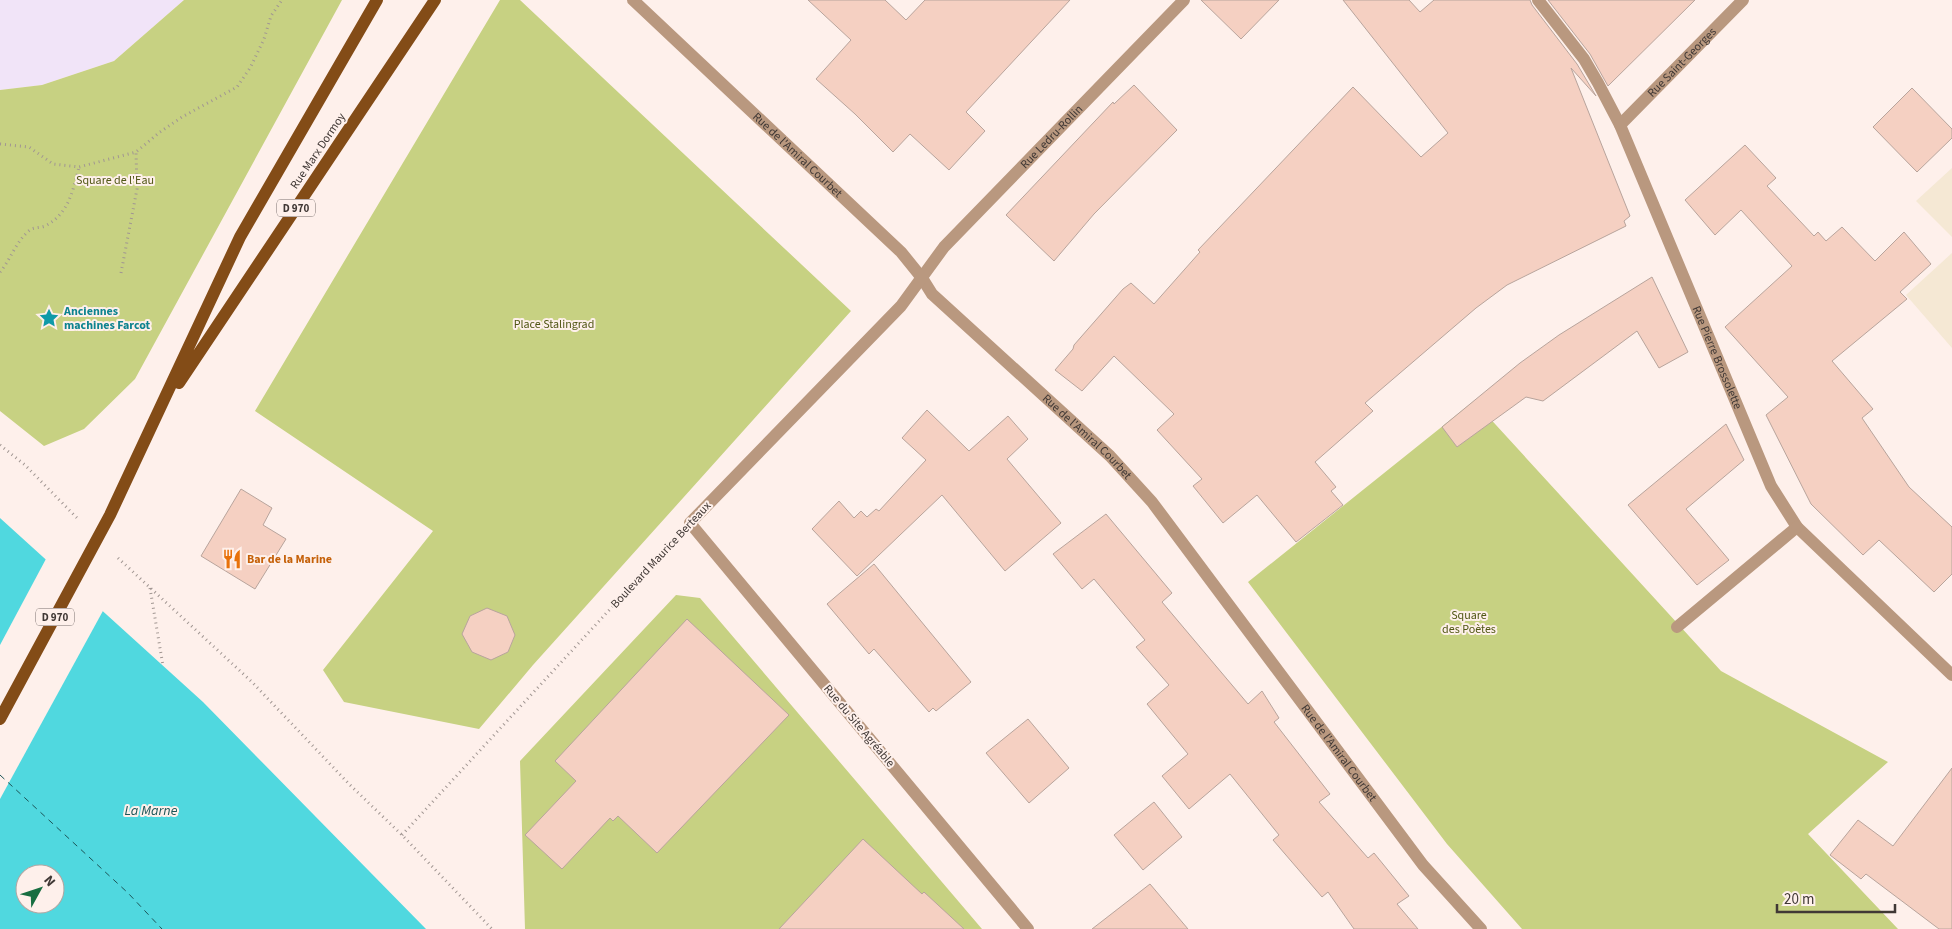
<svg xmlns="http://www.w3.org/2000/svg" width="1952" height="929" viewBox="0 0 1952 929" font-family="'Source Sans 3',sans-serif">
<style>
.industrial{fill:#f1e4f8}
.education{fill:#f5e8d4}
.green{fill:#c7d182}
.water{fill:#50d8df;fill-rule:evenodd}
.pier{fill:#fef0eb}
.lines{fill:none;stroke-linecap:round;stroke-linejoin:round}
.ferry{stroke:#1c5558;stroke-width:1;stroke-dasharray:6 5;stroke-linecap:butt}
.building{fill:#f5d0c2;stroke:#b8a49c}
.path{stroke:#a19692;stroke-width:3;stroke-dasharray:1 4;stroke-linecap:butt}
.minor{stroke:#b9987f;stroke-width:12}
.major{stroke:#834c17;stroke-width:12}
.labels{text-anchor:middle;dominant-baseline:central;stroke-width:4;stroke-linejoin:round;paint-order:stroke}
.shield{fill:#fef0eb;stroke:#796f6c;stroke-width:1}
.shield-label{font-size:11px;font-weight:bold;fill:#403835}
.street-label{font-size:12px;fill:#403835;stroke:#fef0eb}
.park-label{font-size:12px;fill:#515715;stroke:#fef0eb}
.culture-label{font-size:12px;font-weight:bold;fill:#0d838f;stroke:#fef0eb;text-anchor:start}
.food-label{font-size:12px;font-weight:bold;fill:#c56008;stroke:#fef0eb;text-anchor:start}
.water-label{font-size:14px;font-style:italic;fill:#1c5558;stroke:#fef0eb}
</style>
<rect width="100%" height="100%" fill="#fef0eb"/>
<path class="industrial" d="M 0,0 L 184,0 L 114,61 L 42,85 L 0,90 Z"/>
<path class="education" d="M 1952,168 L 1952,237 L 1916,201 Z
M 1952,253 L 1952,348 L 1906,295 Z"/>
<path class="green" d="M 184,0 L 342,0 L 135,379 L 84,429 L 44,446 L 0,411 L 0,90 L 42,85 L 114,61 Z
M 500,0 L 520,0 L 851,311 L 533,665 L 479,729 L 344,702 L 323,670 L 433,531 L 255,411 Z
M 1474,401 L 1721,671 L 1888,762 L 1808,834 L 1898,929 L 1522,929 L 1447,844 L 1248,582 Z
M 676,595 L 700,598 L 982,929 L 525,929 L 520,761 Z"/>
<path class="water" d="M 0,518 L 203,702 L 426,929 L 0,929 ZM 25,874 L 55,874 L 55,904 L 25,904 Z"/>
<path class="pier" d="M 47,557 L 104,609 L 0,799 L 0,645 Z"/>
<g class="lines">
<path class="ferry" d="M 0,775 L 128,893 L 162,929"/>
</g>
<path class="building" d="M 808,0 L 885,0 L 906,20 L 925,0 L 1070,0 L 966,112 L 985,131 L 949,170 L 910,134 L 893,152 L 855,114 L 816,79 L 851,40 Z
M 1201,0 L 1279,0 L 1241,39 Z
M 1343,0 L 1409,0 L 1420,12 L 1434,0 L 1530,0 L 1532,5 L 1577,64 L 1596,96 L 1571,68 L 1630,216 L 1624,221 L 1626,226 L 1507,285 L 1476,308 L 1365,403 L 1373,411 L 1315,462 L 1336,487 L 1331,491 L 1343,505 L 1296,542 L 1257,495 L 1223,523 L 1193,486 L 1202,479 L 1157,430 L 1174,414 L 1114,356 L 1082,391 L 1055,370 L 1073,349 L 1074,345 L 1123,289 L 1131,283 L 1154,304 L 1200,252 L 1198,250 L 1353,87 L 1421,157 L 1448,133 Z
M 1548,0 L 1695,0 L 1608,86 L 1590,54 Z
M 1134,85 L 1177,130 L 1094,214 L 1054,261 L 1006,215 L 1113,102 L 1114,104 Z
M 1912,88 L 1952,129 L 1952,138 L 1917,172 L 1873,127 Z
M 1745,145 L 1776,178 L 1767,186 L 1814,236 L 1818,232 L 1826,241 L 1842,227 L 1875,261 L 1904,232 L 1931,264 L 1900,292 L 1907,299 L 1832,361 L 1873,409 L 1862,418 L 1909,487 L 1952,527 L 1952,574 L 1934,592 L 1879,540 L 1863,555 L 1811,504 L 1766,415 L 1788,397 L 1725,327 L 1792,266 L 1741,210 L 1715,235 L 1685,200 Z
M 1652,277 L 1688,352 L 1659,368 L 1637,331 L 1543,401 L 1526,397 L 1457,447 L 1442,427 L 1520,363 L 1559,335 Z
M 927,410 L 969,451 L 1008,416 L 1028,439 L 1007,459 L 1061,523 L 1005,571 L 942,495 L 857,576 L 812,529 L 839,501 L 854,518 L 861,511 L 867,517 L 876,509 L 879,511 L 926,460 L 902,438 Z
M 1726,424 L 1744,460 L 1686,509 L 1729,560 L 1697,585 L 1628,505 Z
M 241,489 L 272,508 L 263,525 L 286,539 L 255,589 L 201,556 Z
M 1106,514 L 1172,593 L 1162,602 L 1248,704 L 1262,691 L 1279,718 L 1274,722 L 1330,794 L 1319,802 L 1368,858 L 1374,853 L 1409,896 L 1397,904 L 1418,929 L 1354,929 L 1328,892 L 1322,897 L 1273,840 L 1279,835 L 1230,774 L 1189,809 L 1162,776 L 1188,754 L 1147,704 L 1169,685 L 1136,647 L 1145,640 L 1094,579 L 1082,589 L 1053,554 Z
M 874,564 L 971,682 L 936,711 L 933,708 L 929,712 L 874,649 L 869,654 L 827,604 Z
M 487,608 L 507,616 L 515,635 L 508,652 L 491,660 L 472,652 L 462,634 L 470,616 Z
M 687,619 L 789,715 L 657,853 L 618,816 L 613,821 L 610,818 L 562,869 L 525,835 L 576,781 L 555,761 Z
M 1028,719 L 1069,768 L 1029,803 L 986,753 Z
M 1952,768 L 1952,929 L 1939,929 L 1866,874 L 1861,879 L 1830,855 L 1858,820 L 1893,846 Z
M 1154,802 L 1182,837 L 1143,870 L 1114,835 Z
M 863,839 L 922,894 L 924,892 L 964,929 L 779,929 Z
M 1150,884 L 1188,929 L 1092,929 Z"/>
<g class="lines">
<path class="path" d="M 0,144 L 29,147 L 53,164 L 79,167 L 136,152 L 160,132 L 182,117 L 237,87 L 250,68 L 264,39 L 271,16 L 282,0
M 0,272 C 11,259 16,241 30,230 C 34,227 40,228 45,226 C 69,214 73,190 79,167
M 121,273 L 137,189 L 136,152
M 0,445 L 25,465 L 78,519
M 118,558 L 252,682 L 349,784 L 402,835 L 492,929
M 150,588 L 163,666
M 402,835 L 671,543"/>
<g class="minor">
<path id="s1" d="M 633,0 L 901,252 L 922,278 L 932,294 L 1110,456 L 1152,502 L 1423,865 L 1481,929"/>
<path id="s2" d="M 1538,0 L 1584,59 L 1598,83 L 1620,125 L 1771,486 L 1797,527 L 1952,675"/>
<path id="s3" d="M 1620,125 L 1743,0"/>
<path d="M 1677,627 L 1797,527"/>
<path id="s4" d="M 1028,929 L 690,523 L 901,306 L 944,247 L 1184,0"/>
</g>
<path class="major" d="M 179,383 L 435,0
M 0,719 L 110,515 L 240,237 L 377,0"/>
</g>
<defs>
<symbol id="sight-bare" viewBox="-9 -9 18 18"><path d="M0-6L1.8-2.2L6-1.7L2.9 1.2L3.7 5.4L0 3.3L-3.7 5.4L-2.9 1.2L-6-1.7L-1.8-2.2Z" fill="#0f9aa8" stroke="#fef0eb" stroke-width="2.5" paint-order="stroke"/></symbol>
<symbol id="restaurant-bare" viewBox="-9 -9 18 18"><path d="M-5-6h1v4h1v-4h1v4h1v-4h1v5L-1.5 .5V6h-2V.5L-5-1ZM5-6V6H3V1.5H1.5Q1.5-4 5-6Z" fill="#e8710a" stroke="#fef0eb" stroke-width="2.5" paint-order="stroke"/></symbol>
</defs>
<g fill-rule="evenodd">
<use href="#sight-bare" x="35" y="304" width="28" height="28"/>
<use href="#restaurant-bare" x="218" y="545" width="28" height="28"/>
</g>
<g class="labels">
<g class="shield">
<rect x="277" y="199.5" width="38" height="17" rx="4"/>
<rect x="36" y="608.5" width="38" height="17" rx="4"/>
</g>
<g class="shield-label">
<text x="296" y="208">D 970</text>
<text x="55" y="617">D 970</text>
</g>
<g class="street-label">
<text stroke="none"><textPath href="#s3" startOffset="88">Rue Saint-Georges</textPath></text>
<text stroke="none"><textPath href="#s4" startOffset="1058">Rue Ledru-Rollin</textPath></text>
<text transform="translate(318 151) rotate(-56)">Rue Marx Dormoy</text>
<text stroke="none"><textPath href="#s1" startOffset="226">Rue de l'Amiral Courbet</textPath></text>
<text stroke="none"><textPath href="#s2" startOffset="402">Rue Pierre Brossolette</textPath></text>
<text stroke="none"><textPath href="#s1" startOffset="631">Rue de l'Amiral Courbet</textPath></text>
<text transform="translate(661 555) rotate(-47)">Boulevard Maurice Berteaux</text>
<text transform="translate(859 726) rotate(50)">Rue du Site Agréable</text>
<text stroke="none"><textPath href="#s1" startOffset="1036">Rue de l'Amiral Courbet</textPath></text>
</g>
<g class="park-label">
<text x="115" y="180">Square de l'Eau</text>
<text x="554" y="324">Place Stalingrad</text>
<text x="1469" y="615">Square<tspan x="1469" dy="14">des Poètes</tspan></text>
</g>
<g class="culture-label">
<text x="64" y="311">Anciennes<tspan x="64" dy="14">machines Farcot</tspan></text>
</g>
<g class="food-label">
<text x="247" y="559">Bar de la Marine</text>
</g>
<g class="water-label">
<text x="151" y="811">La Marne</text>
</g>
</g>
<g transform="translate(40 889) rotate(50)"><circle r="24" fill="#fef0eb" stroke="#b2a6a2"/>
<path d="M0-4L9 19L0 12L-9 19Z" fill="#186e41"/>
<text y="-8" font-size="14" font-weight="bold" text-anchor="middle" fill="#403835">N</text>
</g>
<path d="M1777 904v8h118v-8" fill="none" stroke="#403835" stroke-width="2.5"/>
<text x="1784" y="904" font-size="15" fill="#403835" stroke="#fef0eb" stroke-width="4" paint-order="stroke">20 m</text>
</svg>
